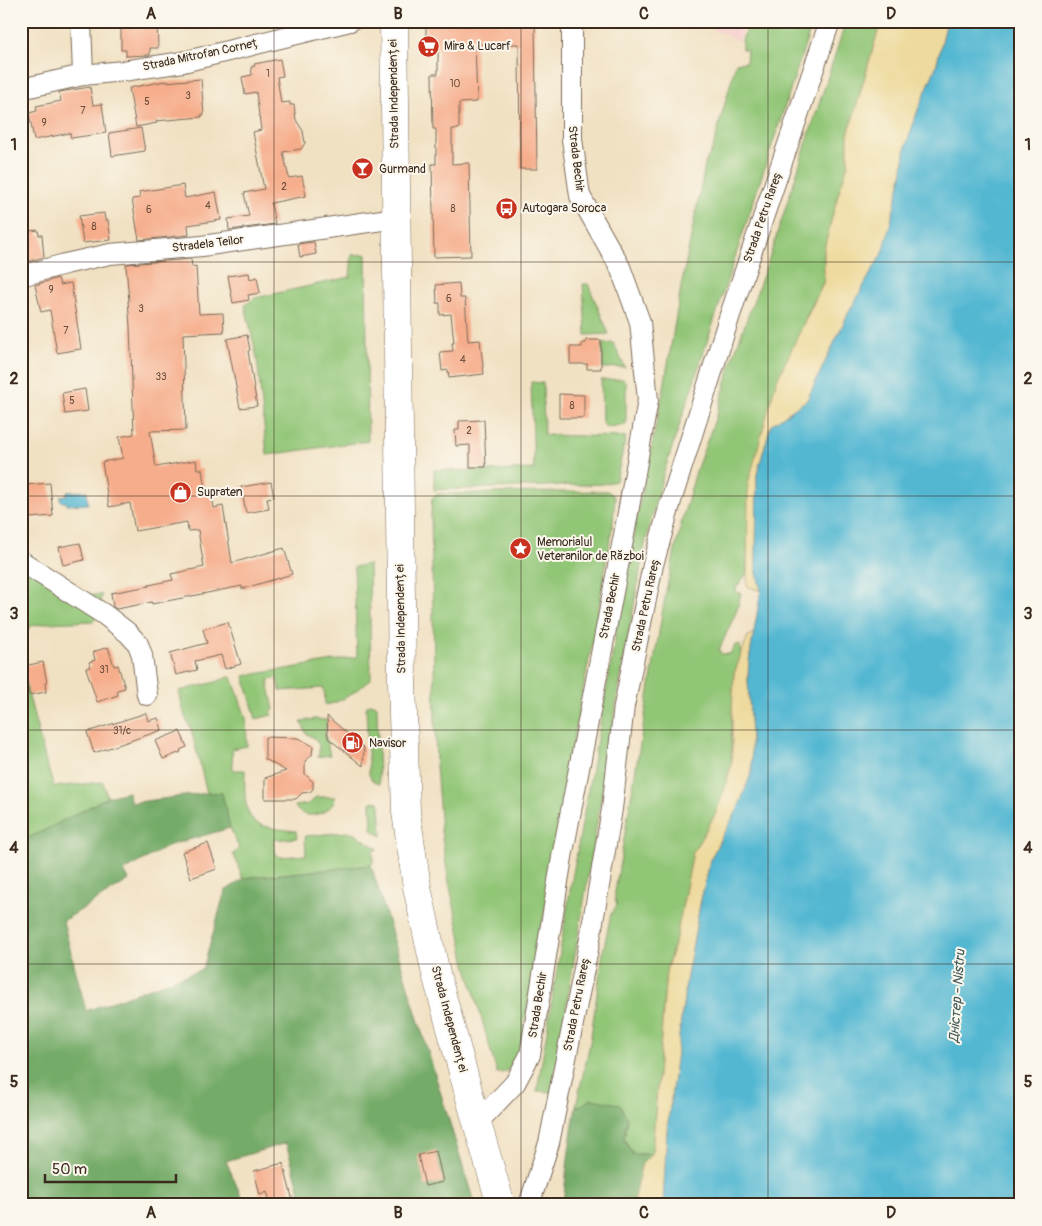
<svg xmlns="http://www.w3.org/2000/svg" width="1042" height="1226" viewBox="0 0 1042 1226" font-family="Pangolin,sans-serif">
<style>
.built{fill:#f7d0ce}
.green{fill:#92c677;stroke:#66784a}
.forest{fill:#75ab68;stroke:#586a43}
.sand{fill:#eeda9e;stroke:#94825e}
.water{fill:#53b7d2;stroke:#477078}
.building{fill:#f6ad8b}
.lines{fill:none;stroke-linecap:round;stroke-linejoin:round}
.minor-casing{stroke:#7b6a58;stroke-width:22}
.secondary-casing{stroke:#7b6a58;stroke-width:29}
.minor{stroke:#fff;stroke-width:20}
.secondary{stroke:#fff;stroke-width:28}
.grid{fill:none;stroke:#3b2a1e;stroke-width:1;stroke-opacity:0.55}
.labels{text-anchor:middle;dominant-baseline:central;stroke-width:4;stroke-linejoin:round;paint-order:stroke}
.number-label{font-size:10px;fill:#6a4b39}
.poi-label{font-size:12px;fill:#3b2a1e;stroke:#fbf7ec;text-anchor:start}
.street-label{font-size:12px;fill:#3b2a1e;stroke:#fbf7ec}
.water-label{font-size:14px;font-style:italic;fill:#435b5d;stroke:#fbf7ec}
.neatline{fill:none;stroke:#3b2a1e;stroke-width:2}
.grid-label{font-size:16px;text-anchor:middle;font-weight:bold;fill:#3b2a1e}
</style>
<rect width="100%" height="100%" fill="#fbf7ec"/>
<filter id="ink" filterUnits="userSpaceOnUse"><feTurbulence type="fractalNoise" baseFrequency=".02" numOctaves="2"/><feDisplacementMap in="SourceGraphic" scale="10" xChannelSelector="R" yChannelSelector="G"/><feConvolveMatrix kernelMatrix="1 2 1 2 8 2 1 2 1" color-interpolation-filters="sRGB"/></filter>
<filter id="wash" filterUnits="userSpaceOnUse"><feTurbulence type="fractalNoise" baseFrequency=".0096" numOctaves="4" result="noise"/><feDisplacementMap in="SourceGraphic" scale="20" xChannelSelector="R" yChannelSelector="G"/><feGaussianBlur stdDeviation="1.12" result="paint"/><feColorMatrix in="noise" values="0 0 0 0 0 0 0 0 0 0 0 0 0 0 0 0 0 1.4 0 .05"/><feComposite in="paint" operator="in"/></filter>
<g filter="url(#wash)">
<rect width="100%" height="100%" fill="#f1e1c3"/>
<path class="built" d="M 696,21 L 745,21 L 738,41 Z"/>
<path class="green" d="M 749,21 L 813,21 L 664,472 L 646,539 L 619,688 L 597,823 L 552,1092 L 537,1091 L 571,885 L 609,674 L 623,591 L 637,516 L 664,387 L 681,287 L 706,161 L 712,151 L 736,63 L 746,62 L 747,50 L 742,49 L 742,40 Z
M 846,21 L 881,21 L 848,135 L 848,164 L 838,195 L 824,249 L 824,281 L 806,317 L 748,484 L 747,573 L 736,588 L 736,592 L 741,593 L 737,610 L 719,650 L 722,654 L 730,654 L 735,645 L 740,645 L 741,657 L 734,674 L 731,739 L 732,762 L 724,791 L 715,815 L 693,852 L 677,934 L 666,972 L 652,1154 L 633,1154 L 624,1139 L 627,1118 L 592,1099 L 580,1106 L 576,1106 L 590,1043 L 603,952 L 611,914 L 617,905 L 615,900 L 615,892 L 666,591 L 682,520 L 697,468 L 717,414 L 734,354 L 770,256 Z
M 366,254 L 368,441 L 267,455 L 257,358 L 245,305 L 255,298 L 350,277 L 352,255 Z
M 583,284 L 588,284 L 609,334 L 586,335 Z
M 613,343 L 625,367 L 603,368 L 602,344 Z
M 623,379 L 626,382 L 626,425 L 606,427 L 602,422 L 601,380 Z
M 531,382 L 543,383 L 544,435 L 626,437 L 616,481 L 603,484 L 434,490 L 434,470 L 491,471 L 534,469 Z
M 607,491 L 612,494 L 615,498 L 613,522 L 596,624 L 575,730 L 535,968 L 518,1058 C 513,1066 507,1074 497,1073 L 466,964 L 448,877 L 441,831 L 436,766 L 431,515 L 432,498 L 437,494 Z
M 21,548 L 46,568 L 90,595 L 102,595 L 94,621 L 47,623 L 30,626 L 21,641 Z
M 369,564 L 371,679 C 357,690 344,702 325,705 L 324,688 L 280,691 L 277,677 L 268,681 L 274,710 L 271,711 L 272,715 L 256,719 L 244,676 L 357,657 L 354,567 Z
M 21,666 L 46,762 L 54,787 L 103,782 L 107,797 L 82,811 L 21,842 Z
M 228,677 L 232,677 L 246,718 L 247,746 L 232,749 L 233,770 L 245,770 C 245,786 242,814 257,823 C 265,828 286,830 296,831 L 297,838 L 273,840 L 276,854 L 280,857 L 306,855 L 305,836 L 347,832 L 355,834 L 377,848 L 377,850 L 373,850 L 373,862 L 371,865 L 242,878 L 237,862 L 233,854 L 239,848 L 230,828 L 222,793 L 207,793 L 191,729 L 185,717 L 179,691 L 216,682 Z
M 370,704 L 375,704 L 377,706 L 379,784 C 374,783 370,778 369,774 L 366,709 L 367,706 Z
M 315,719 L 327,720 L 325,734 L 330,755 L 317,757 L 319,754 L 319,745 L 315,739 L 306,733 L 301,721 Z
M 316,797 L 335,797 C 334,814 302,823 295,806 L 309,804 Z
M 374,801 L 379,802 L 380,805 L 382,836 L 376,833 L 372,829 L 371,806 L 371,803 Z"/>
<path class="forest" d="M 128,792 L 131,803 L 207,793 L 222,793 L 230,828 L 170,845 L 124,871 L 129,880 L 63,921 L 86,1011 L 203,969 L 225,891 L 245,878 L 371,865 L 473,1199 L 469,1205 L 304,1205 L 286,1143 L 226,1161 L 245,1205 L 21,1205 L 21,842 L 82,811 L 107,797 Z
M 592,1099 L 619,1104 L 627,1118 L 624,1139 L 632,1154 L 652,1154 L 635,1193 L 635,1205 L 563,1205 C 566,1172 570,1139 576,1106 L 580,1106 Z"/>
<path class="sand" d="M 881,21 L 947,21 L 936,67 L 918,110 L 906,146 L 902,176 L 884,250 L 849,312 L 807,400 L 771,425 L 757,474 L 756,568 L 761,591 L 747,586 L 748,484 L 776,382 L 824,281 L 824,249 L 838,195 L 848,164 L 848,135 Z
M 754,633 L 749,661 L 748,678 L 751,737 L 752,771 L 738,809 L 720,840 L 711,859 L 701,900 L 686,982 L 667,1131 L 663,1205 L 635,1205 L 635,1193 L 642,1164 L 652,1154 L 666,972 L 677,934 L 693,852 L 715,815 L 724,791 L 732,762 L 732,713 L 734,674 L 748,636 Z"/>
<path class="water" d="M 947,21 L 1021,21 L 1021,1205 L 663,1205 L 667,1131 L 686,982 L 701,900 L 711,859 L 720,840 L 738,809 L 752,771 L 751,737 L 748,678 L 749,661 L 761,591 L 756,568 L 757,474 L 771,425 L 807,400 L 849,312 L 884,250 L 902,176 L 906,146 L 918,110 L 936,67 Z
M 87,491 L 88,504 L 67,505 L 67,502 C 63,503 59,501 61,496 L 67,495 L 67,492 Z"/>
<g id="blocks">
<path class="building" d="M 121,21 L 157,21 L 158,48 L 150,48 L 150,55 L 126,56 L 126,50 L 121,50 Z
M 426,21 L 497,21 L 497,24 L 535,23 L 537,169 L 520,169 L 519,44 L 475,44 L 477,102 L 459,103 L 459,129 L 452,129 L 452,164 L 469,163 L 471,256 L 434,257 L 432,164 L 436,164 L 436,129 L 433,129 L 432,74 L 438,74 L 438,47 L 426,47 Z
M 280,59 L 283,76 L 277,77 L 281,103 L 290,102 L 290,105 L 294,105 L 296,120 L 303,131 L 305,143 L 301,149 L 283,152 L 289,178 L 302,176 L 306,196 L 271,203 L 275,224 L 229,230 L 228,219 L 249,216 L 244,193 L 264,189 L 253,132 L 261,130 L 256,92 L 245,94 L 242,77 L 252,75 L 251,67 L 255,66 L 254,64 Z
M 201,79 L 204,115 L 201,115 L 202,117 L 156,121 L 157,123 L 136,127 L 129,88 L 165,81 L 165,82 Z
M 90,87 L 93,105 L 102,104 L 106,133 L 71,138 L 70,133 L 34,140 L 29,113 L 37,111 L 36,106 L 61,101 L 59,92 Z
M 141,128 L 145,151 L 112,156 L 109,133 Z
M 183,185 L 185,198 L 216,192 L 221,220 L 188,225 L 189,235 L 139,240 L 132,199 L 140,198 L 139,192 Z
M 104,213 L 105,220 L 108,220 L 111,240 L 83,243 L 79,216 Z
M 38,230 L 39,235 L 42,235 L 44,257 L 30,261 L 21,262 L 21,232 Z
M 314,242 L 316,254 L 300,257 L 298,244 Z
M 191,259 L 192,267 L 196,266 L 199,314 L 223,313 L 224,332 L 183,334 L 186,430 L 150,431 L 156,467 L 196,460 L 197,469 L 202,469 L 205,490 L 211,490 L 214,508 L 223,506 L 232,563 L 284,548 L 292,574 L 242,589 L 242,586 L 152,604 L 152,602 L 117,609 L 113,607 L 111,593 L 149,586 L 149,585 L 173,580 L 171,574 L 204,567 L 198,530 L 188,531 L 187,522 L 135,531 L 130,503 L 109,507 L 102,462 L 123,458 L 119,437 L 134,434 L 130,326 L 128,301 L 129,301 L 126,266 L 127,264 Z
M 249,273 L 250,279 L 257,277 L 260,293 L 248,295 L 249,300 L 233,303 L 228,276 Z
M 58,278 L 60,285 L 71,283 L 81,349 L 57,353 L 50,310 L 41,312 L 35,285 Z
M 459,283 L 460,298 L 465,298 L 468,341 L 480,340 L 484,374 L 449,378 L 448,370 L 442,371 L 440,352 L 453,351 L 452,343 L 454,343 L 451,314 L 440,315 L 440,303 L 437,303 L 436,285 Z
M 247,335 L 250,350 L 248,351 L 257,406 L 240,408 L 227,339 Z
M 586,340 L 601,340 L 601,369 L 587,369 L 587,364 L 570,364 L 570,347 L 582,347 L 582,343 L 586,343 Z
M 85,389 L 88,411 L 65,414 L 62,393 Z
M 559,394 L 584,395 L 584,418 L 559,418 Z
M 484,420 L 486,467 L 470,467 L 470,445 L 456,446 L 455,430 L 459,430 L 459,421 Z
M 271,482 L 274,497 L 267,498 L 269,509 L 246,513 L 241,487 Z
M 50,483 L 53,516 L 28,518 L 25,485 Z
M 80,543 L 84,560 L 63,565 L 59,547 Z
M 228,622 L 241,664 L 225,669 L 221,655 L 195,661 L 197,670 L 176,675 L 170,653 L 207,643 L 203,629 Z
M 108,647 L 114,666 L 118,665 L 125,688 L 117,690 L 118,695 L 97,702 L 86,668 L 91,667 L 89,662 L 95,660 L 93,652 Z
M 43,662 L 47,683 L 45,683 L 46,692 L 29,695 L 24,666 Z
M 146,713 L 148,721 L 158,718 L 162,730 L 94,753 L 87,732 Z
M 327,716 L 362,746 L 364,748 L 363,766 L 328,738 Z
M 180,731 L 187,747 L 180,750 L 181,752 L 163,759 L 155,741 Z
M 265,737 L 298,738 L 313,746 L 312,755 L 305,761 L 305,774 L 313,782 L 313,789 L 310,792 L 302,793 L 296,799 L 265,799 L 265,778 L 286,771 L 265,759 Z
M 208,843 L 217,869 L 191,878 L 182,852 Z
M 436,1151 L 443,1182 L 425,1186 L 418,1155 Z
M 283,1163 L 294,1205 L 271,1205 L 267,1192 L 260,1195 L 254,1171 Z"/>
</g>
</g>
<g filter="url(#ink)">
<use href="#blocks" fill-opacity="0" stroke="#7b6a58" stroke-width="1"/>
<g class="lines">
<defs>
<path id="minor" d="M 81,21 L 83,75
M 21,89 L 83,75 L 123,71 L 183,62 L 350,21
M 21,276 L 65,264 L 110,254 L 202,246 L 396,218
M 21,561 L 105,615 L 128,633 L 138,644 L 142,655 L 147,695
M 477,1123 L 515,1083 L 530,1055 L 562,857 L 624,535 L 648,400 L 640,322 L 620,267 L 580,196 L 572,139 L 572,21
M 529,1205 L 549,1143 L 590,939 L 612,809 L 624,706 L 653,565 L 671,501 L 729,318 L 830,21"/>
<path id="secondary" d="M 394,21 L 402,681 L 406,812 L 417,887 L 436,974 L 477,1123 L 501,1205"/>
</defs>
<use href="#minor" class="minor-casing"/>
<use href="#secondary" class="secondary-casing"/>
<use href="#minor" class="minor"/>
<use href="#secondary" class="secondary"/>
</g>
</g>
<path class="grid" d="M 274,21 L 274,1205M 521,21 L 521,1205M 768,21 L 768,1205M 21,262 L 1021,262M 21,496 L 1021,496M 21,730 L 1021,730M 21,964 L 1021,964"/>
<defs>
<symbol id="supermarket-disc" viewBox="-11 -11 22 22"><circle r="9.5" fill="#c8321e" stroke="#fbf7ec"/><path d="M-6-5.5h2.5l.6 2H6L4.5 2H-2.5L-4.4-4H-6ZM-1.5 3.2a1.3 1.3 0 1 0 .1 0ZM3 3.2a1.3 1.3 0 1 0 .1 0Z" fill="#fff"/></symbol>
<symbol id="bar-disc" viewBox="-11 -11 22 22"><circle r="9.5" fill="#c8321e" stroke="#fbf7ec"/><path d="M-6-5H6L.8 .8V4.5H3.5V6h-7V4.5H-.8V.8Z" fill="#fff"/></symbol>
<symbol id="bus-disc" viewBox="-11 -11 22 22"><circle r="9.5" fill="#c8321e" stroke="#fbf7ec"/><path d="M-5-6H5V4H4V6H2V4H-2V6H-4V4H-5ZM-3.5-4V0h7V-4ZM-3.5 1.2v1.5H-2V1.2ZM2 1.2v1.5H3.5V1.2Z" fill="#fff"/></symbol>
<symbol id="shop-disc" viewBox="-11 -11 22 22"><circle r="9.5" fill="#c8321e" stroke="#fbf7ec"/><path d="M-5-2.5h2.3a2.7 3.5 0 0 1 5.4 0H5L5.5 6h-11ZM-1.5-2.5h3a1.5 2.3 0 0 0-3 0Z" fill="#fff"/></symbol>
<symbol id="sight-disc" viewBox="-11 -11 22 22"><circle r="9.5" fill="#c8321e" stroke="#fbf7ec"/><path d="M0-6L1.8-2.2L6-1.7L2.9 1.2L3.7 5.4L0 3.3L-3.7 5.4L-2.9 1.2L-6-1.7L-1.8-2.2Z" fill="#fff"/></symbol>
<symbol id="fuel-disc" viewBox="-11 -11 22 22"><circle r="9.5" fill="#c8321e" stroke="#fbf7ec"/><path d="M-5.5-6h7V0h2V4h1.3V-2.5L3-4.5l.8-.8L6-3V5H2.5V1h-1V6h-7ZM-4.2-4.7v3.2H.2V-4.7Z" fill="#fff"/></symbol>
</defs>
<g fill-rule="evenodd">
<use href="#supermarket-disc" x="416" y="34" width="25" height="25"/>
<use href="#bar-disc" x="350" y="156" width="25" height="25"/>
<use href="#bus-disc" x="494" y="196" width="25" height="25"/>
<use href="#shop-disc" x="168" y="480" width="25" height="25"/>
<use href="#sight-disc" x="508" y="536" width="25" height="25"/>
<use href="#fuel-disc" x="340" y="730" width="25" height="25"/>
</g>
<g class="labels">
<g class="number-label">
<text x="268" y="74">1</text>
<text x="455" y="84">10</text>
<text x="188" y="96">3</text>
<text x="147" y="102">5</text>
<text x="83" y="111">7</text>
<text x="44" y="123">9</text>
<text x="284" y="187">2</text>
<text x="208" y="206">4</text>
<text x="453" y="209">8</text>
<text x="149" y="210">6</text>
<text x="94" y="227">8</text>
<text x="51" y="290">9</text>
<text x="449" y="299">6</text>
<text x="141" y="309">3</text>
<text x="66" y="331">7</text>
<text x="463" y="360">4</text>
<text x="161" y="377">33</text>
<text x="72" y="401">5</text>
<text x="572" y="406">8</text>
<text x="469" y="431">2</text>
<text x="104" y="670">31</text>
<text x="122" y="731">31/c</text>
</g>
<g class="poi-label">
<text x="444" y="46">Mira &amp; Lucarf</text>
<text x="379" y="169">Gurmand</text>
<text x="522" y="208">Autogara Soroca</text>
<text x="197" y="492">Supraten</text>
<text x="537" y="542">Memorialul<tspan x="537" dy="14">Veteranilor de Război</tspan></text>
<text x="369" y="743">Navisor</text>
</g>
<g class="street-label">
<text transform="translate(201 55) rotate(-12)">Strada Mitrofan Corneț</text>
<text transform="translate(394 94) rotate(-91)">Strada Independenței</text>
<text transform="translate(576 159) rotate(83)">Strada Bechir</text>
<text transform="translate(763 217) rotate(-71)">Strada Petru Rareș</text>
<text transform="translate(208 244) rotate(-7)">Stradela Teilor</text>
<text transform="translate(646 605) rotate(-78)">Strada Petru Rareș</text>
<text transform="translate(610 606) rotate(-79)">Strada Bechir</text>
<text transform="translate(401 619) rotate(-91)">Strada Independenței</text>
<text transform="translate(577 1004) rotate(-79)">Strada Petru Rareș</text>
<text transform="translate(538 1005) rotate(-81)">Strada Bechir</text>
<text transform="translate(449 1019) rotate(75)">Strada Independenței</text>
</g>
<g class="water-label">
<text transform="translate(957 996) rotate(-86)">Дністер - Nistru</text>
</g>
</g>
<rect width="1042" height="1226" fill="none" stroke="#fbf7ec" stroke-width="55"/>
<path d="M45 1174v8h131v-8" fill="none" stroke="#3b2a1e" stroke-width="2.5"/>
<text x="52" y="1174" font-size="15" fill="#3b2a1e" stroke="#fbf7ec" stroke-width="4" paint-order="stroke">50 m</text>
<rect x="28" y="28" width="986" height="1170" class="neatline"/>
<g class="grid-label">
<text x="151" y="19">A</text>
<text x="398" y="19">B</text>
<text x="644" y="19">C</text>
<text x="891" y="19">D</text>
<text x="14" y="150">1</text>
<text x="1028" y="150">1</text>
<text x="14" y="384">2</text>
<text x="1028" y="384">2</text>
<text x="14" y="619">3</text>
<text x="1028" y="619">3</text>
<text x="14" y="853">4</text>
<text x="1028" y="853">4</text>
<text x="14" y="1087">5</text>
<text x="1028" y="1087">5</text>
<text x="151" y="1218">A</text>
<text x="398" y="1218">B</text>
<text x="644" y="1218">C</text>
<text x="891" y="1218">D</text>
</g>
</svg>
